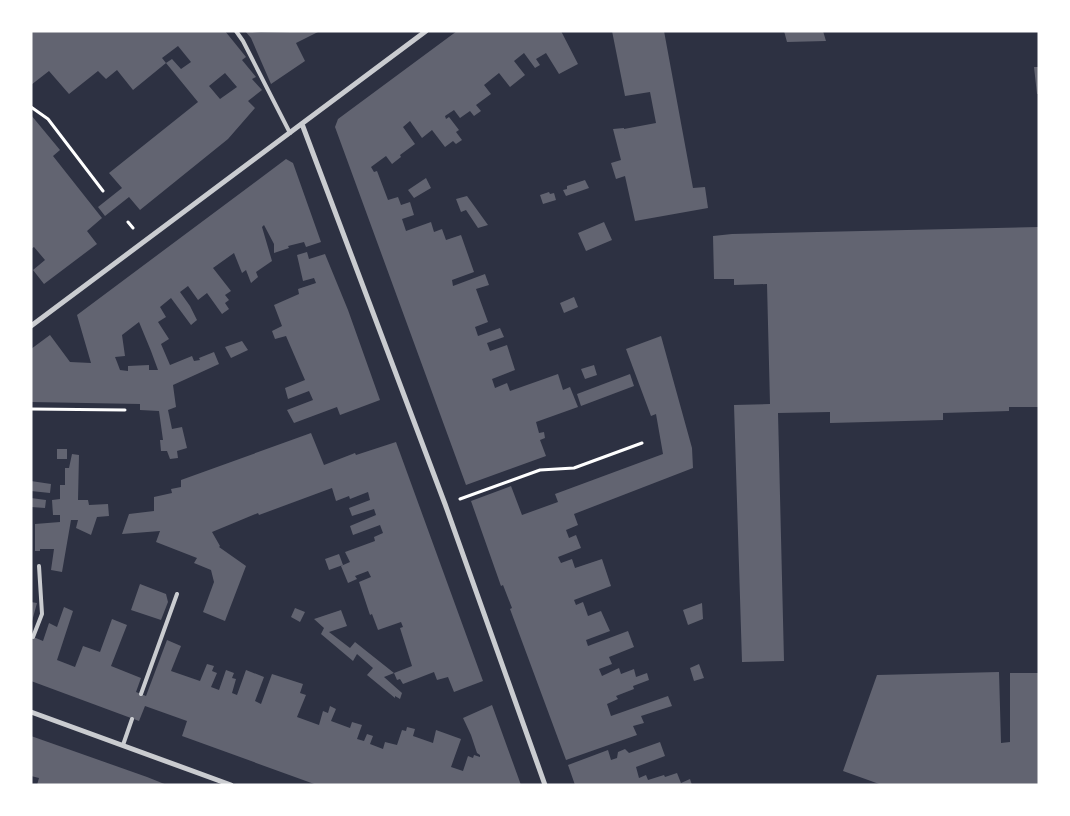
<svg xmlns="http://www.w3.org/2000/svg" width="1070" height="816" viewBox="0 0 1070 816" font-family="'Roboto Serif',serif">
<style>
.building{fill:#626471;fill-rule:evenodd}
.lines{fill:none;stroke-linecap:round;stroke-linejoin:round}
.path{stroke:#fff;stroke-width:3}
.service{stroke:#caccd0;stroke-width:4}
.minor{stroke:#caccd0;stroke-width:5}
</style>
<rect width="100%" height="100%" fill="#2d3142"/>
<path class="building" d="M 31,31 L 225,31 L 246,57 L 242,60 L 256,77 L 252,79 L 262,90 L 248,101 L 255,108 L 228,139 L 140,210 L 129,197 L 105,216 L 98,207 L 122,188 L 109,173 L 198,102 L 166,63 L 172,59 L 181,69 L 191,62 L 178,46 L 162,58 L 166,63 L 133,90 L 117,70 L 106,79 L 98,71 L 69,94 L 49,71 L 31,85 ZM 225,73 L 237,87 L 220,99 L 209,86 Z
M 245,31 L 261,33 L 320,31 L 296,43 L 305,61 L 271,84 L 251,38 Z
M 457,31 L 561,31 L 578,64 L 559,74 L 546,53 L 536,59 L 540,65 L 535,68 L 524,53 L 514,61 L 525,75 L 510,87 L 499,73 L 484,85 L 491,94 L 476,105 L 481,111 L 474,116 L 470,111 L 460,118 L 454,110 L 445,116 L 446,119 L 449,117 L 459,130 L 456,132 L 462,140 L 456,144 L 453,141 L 445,147 L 432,130 L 422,138 L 410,121 L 403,127 L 415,144 L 400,155 L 401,157 L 392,164 L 386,156 L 371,167 L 374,172 L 377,171 L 388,200 L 398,197 L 401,205 L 410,202 L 414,215 L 402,219 L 406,231 L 431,222 L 434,232 L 442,229 L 446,240 L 461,235 L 474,272 L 452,280 L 453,286 L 485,274 L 489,285 L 476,289 L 488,322 L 475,327 L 478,336 L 500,328 L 504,337 L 487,343 L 490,351 L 507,345 L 515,370 L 492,379 L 495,388 L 507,383 L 510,391 L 558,374 L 563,390 L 570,387 L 578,407 L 536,422 L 539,433 L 544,432 L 545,438 L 540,440 L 546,456 L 466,485 L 335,127 L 338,119 Z
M 612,31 L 664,31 L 693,188 L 705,187 L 708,208 L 635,221 L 625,176 L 616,179 L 611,163 L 621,160 L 613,129 L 624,128 L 624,129 L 656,123 L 650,92 L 625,96 Z
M 784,31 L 823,31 L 826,41 L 787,42 Z
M 1034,67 L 1039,67 L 1039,94 L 1037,94 Z
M 31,115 L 60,150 L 53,156 L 102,218 L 87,231 L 97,244 L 44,284 L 33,270 L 45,260 L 34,247 L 31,249 Z
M 286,159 L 293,163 L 321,242 L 306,247 L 304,242 L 288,246 L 289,248 L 274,253 L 274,244 L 264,225 L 262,227 L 272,261 L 256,272 L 258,277 L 251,283 L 246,270 L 242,273 L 234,253 L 213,268 L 231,291 L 225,295 L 229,300 L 225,303 L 229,309 L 222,314 L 207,293 L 198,300 L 188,286 L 180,292 L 190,306 L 197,320 L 191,325 L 171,298 L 160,307 L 166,317 L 158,322 L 169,339 L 161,344 L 170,365 L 192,356 L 194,361 L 200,360 L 199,358 L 214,352 L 219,364 L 173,385 L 176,407 L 168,410 L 172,429 L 182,427 L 187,448 L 177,451 L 178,458 L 170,459 L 167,451 L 161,451 L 160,440 L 163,440 L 159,411 L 140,410 L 140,404 L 31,402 L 31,349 L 50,335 L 70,362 L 91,363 L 77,315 ZM 139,322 L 151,351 L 158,370 L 149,370 L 149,365 L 128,366 L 128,371 L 120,370 L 117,362 L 115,357 L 125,356 L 122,335 Z
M 426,178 L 431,188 L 414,198 L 408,190 Z
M 585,180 L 589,188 L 566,196 L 563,190 L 567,189 L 567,186 Z
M 549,192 L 550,194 L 554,193 L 556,200 L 543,204 L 540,195 Z
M 467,196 L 475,207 L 488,225 L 478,228 L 466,210 L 461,212 L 456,199 Z
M 604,222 L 612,240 L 586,251 L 578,233 Z
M 1039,227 L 1039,407 L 1009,407 L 1009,411 L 943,413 L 943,420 L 830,423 L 830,412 L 778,413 L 784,661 L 742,662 L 734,405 L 770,404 L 767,284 L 734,285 L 734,279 L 714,279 L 713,236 L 732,234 Z
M 307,252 L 309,259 L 325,254 L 348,310 L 380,400 L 340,415 L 337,407 L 294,423 L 287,410 L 313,400 L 309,391 L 288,399 L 285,388 L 305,380 L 286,336 L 275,339 L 272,331 L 282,326 L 274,305 L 299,294 L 298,289 L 316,283 L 314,278 L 303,281 L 297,255 Z
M 574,297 L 578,307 L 564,313 L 560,303 Z
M 661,336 L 692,448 L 693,468 L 574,514 L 578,525 L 566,530 L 569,538 L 576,535 L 581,548 L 558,557 L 561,563 L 572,559 L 575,568 L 602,559 L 611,586 L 574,600 L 576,605 L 583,602 L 588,616 L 601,611 L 610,631 L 586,640 L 588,646 L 628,631 L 634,647 L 609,657 L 612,664 L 599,669 L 602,676 L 619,668 L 621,674 L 634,669 L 636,677 L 647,673 L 649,680 L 633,686 L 634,689 L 616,696 L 618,699 L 607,704 L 611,716 L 668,696 L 672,706 L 641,716 L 644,723 L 633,726 L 637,735 L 566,760 L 510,609 L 512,608 L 503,585 L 501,586 L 471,501 L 511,486 L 522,515 L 558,502 L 555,494 L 663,454 L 656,414 L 651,416 L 626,349 Z
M 242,341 L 248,350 L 231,358 L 225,347 Z
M 594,365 L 597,375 L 585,379 L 581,369 Z
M 630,374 L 634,386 L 581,406 L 577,394 Z
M 311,433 L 324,465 L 355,453 L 356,455 L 396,442 L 483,681 L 454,692 L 448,677 L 437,680 L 434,672 L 403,684 L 400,679 L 397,680 L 394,673 L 412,666 L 400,628 L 403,627 L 401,622 L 378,630 L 372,614 L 370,615 L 359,582 L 371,577 L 368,571 L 355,576 L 357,579 L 348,583 L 341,566 L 350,562 L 345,552 L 375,541 L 374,537 L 383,533 L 380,525 L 353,535 L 350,526 L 376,515 L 374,509 L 352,516 L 349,508 L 370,500 L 368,492 L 350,499 L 349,496 L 336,501 L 332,488 L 259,515 L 258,513 L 212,532 L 220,546 L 219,547 L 246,566 L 225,621 L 203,612 L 214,582 L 211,570 L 194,563 L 197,558 L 156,542 L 160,531 L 122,534 L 129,514 L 154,511 L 154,497 L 172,493 L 171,489 L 181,487 L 181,480 Z
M 57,449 L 67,449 L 67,459 L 57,459 Z
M 72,454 L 79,455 L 78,500 L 88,500 L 89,505 L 108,504 L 109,516 L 97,517 L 91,535 L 76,528 L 78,520 L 71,520 L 62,572 L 51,570 L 54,549 L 40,549 L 40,551 L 35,551 L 35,524 L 60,522 L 60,515 L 53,515 L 52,500 L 60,499 L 60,485 L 65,485 L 65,468 L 69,468 Z
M 31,481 L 51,484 L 50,493 L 31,491 Z
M 31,498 L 46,500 L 45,508 L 31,507 Z
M 339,554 L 343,565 L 329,570 L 325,559 Z
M 140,584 L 166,594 L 168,602 L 161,620 L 131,610 Z
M 31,602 L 37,603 L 31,625 Z
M 702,603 L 703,619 L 688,625 L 683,610 Z
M 64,607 L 73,611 L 57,660 L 75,667 L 83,646 L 100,652 L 112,619 L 127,625 L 111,666 L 141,678 L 136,692 L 146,696 L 167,640 L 181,646 L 171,671 L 200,681 L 207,664 L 214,666 L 212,671 L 217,673 L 211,687 L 219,690 L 226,670 L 234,673 L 232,678 L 236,679 L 232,693 L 237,695 L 246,670 L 264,677 L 255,701 L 261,704 L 272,674 L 303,684 L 300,693 L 306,695 L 297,717 L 319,725 L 323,711 L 328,713 L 330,706 L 336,709 L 331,721 L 350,728 L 352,722 L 362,725 L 357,739 L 364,741 L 367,734 L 373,736 L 370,744 L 383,749 L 385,742 L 397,745 L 402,730 L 406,731 L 407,727 L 415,729 L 413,736 L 433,743 L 436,730 L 461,739 L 451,767 L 463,771 L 468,756 L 473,758 L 474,755 L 480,757 L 480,755 L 477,753 L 471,735 L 463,718 L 492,705 L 521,785 L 317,785 L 182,736 L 187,721 L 145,706 L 139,721 L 31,681 L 31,636 L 43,641 L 49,623 L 57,627 Z
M 295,608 L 305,612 L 300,622 L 291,617 Z
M 341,610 L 347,626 L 329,632 L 350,648 L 355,642 L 394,673 L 384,677 L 402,693 L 400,699 L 395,696 L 395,698 L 367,675 L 373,668 L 357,654 L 353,661 L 321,634 L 324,628 L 314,619 Z
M 699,664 L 704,678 L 694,681 L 690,668 Z
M 999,672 L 1001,743 L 1010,742 L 1010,673 L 1039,673 L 1039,785 L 882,785 L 843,771 L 877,675 Z
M 31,736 L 147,777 L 167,785 L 37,785 L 39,778 L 31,776 Z
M 660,742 L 665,756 L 636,767 L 639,778 L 646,775 L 648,780 L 664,775 L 665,777 L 677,773 L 681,783 L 690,779 L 692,785 L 575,785 L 568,765 L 608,750 L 611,760 L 617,758 L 618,752 L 625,749 L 629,753 Z"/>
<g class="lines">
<path class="path" d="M 31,107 L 48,119 L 103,191
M 128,222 L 133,228
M 31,409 L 125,410
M 460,499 L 540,470 L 574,468 L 642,443"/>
<path class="service" d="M 236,31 L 243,41 L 290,133
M 33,637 L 42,614 L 39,566
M 141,694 L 177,594
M 123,745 L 132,719"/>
<path class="minor" d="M 302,124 L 445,504 L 545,785
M 31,326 L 426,31
M 31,712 L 231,785"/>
</g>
<rect width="1070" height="816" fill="none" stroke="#ffffff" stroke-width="65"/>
</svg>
